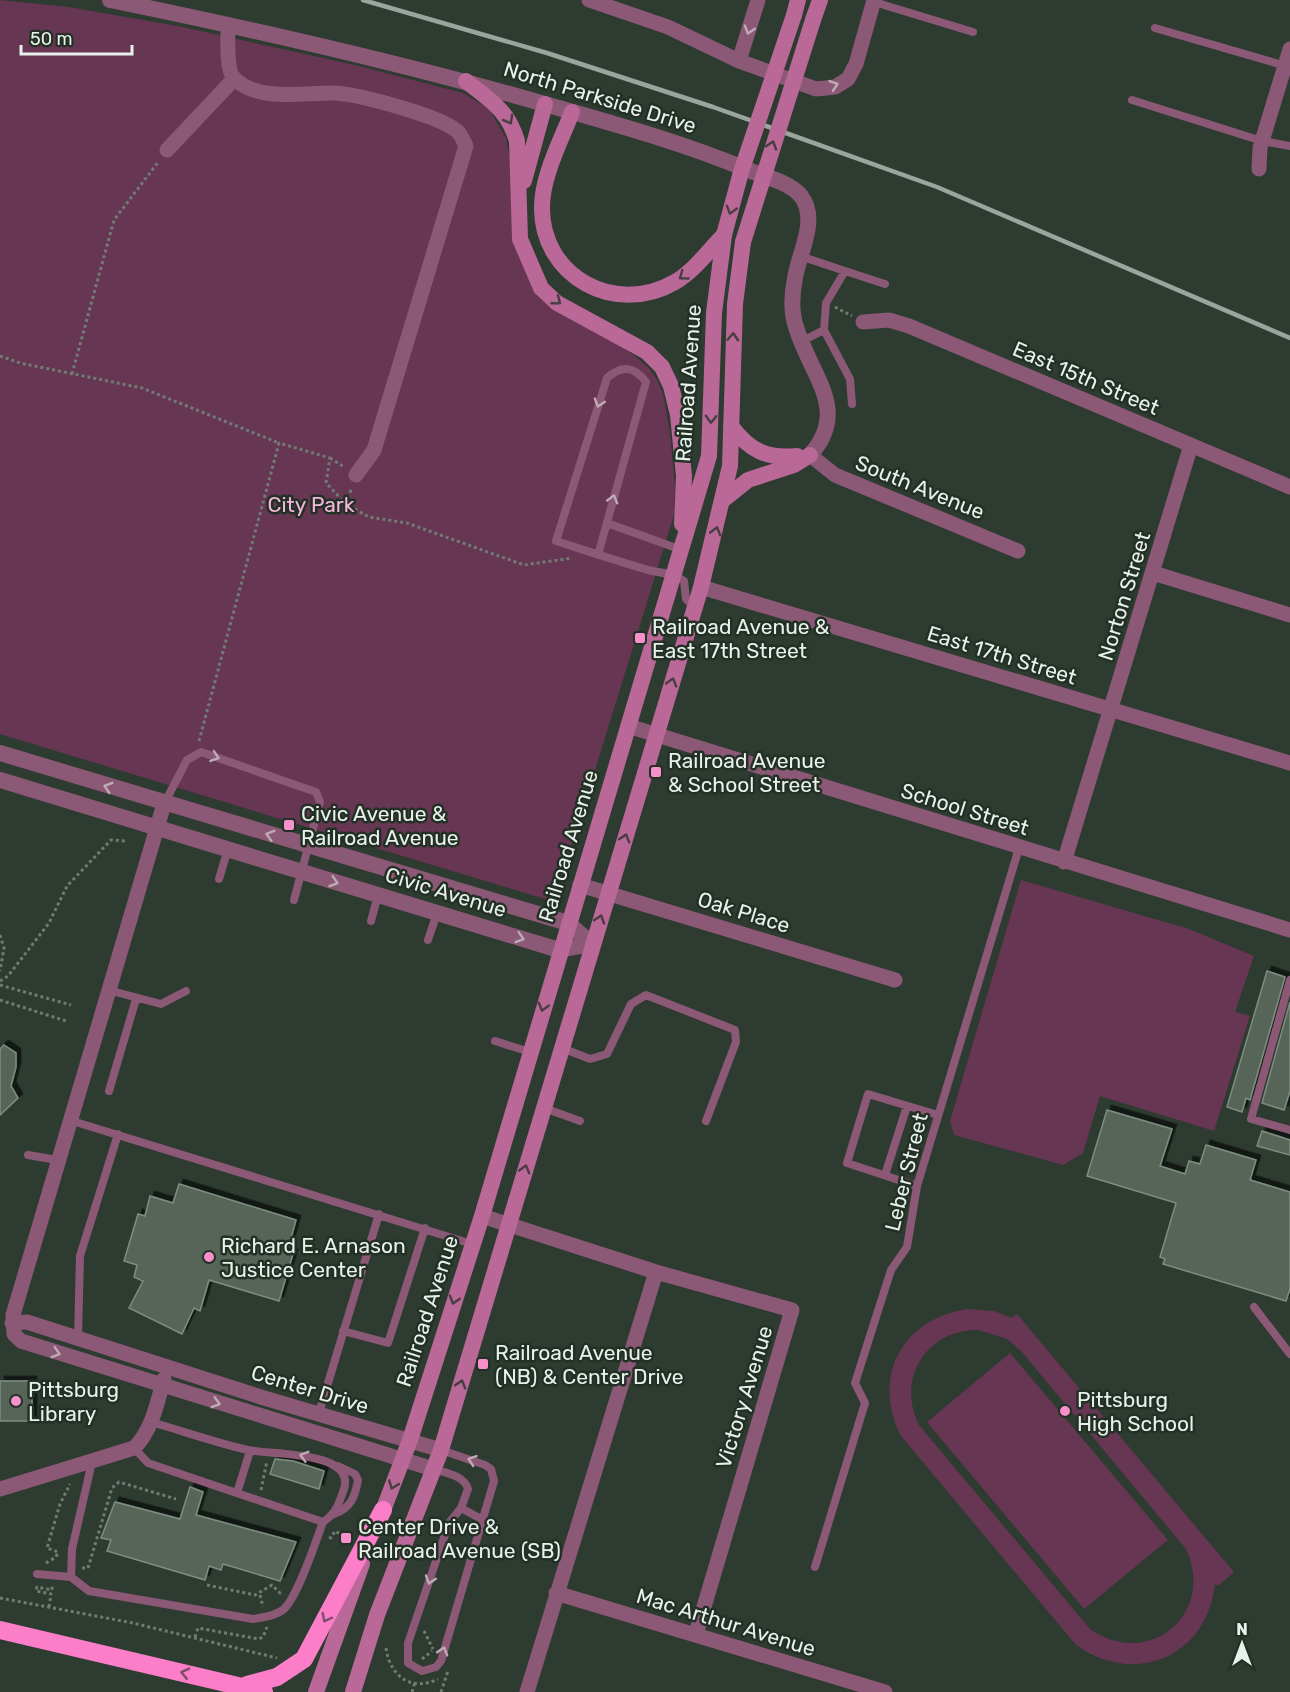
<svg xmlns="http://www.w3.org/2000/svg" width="1290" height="1692" viewBox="0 0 1290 1692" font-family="Rubik,sans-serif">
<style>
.green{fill:#673653;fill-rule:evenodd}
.building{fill:#576559;stroke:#7d8d80;stroke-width:1.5;filter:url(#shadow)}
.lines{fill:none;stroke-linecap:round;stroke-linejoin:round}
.path{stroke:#707c73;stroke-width:3;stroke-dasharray:3 3;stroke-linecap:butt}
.service{stroke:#8b5875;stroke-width:8}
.minor{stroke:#8b5875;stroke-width:15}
.tertiary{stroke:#8b5875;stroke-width:16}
.secondary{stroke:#b96897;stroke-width:16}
.motorway{stroke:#fc7ec9;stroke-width:18}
.rail{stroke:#9aa59d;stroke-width:4.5}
.secondary-bridge{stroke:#b96897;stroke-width:16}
.oneway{stroke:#beacb5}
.oneway2{stroke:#483e42}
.oneway3{stroke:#7a4f67}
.poi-dot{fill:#f890cc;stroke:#233026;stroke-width:2}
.labels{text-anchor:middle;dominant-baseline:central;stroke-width:5;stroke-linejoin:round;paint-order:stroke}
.street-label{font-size:21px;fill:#e8f1ea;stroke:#233026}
.park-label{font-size:21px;fill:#f7b7da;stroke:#233026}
.poi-label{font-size:21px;fill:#e8f1ea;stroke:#233026;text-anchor:start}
</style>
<defs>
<filter id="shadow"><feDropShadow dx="4.5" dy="-4.5" stdDeviation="0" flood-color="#0009"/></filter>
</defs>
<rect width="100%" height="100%" fill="#2d3b30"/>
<path class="green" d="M 0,0 L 69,7 L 183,27 L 359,66 L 463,93 L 489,109 L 506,138 L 531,279 L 636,357 L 649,368 L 657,380 L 663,394 L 670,433 L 675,486 L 674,515 L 556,896 L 545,899 L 0,734 Z
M 1021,880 L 1189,929 L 1254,956 L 1235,1012 L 1250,1016 L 1214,1131 L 1100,1096 L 1083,1153 L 1063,1165 L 954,1135 L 950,1121 Z
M 967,1309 L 994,1311 L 1012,1318 L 1017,1314 L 1234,1572 L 1218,1586 L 1215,1584 C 1207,1657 1135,1687 1076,1645 L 901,1436 C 871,1377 902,1319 967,1309 ZM 979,1330 L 1007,1339 L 1022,1352 L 1186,1549 C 1216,1614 1149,1670 1090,1629 L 919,1425 C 896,1379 926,1329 979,1330 Z
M 1010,1353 L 1168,1540 L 1084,1609 L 927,1422 Z"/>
<path class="building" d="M 1267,971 L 1285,977 L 1250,1100 L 1246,1098 L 1242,1112 L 1227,1107 Z
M 1290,1002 L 1290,1091 L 1284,1110 L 1262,1103 Z
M 4,1045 L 16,1053 L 16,1067 L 11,1086 L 18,1098 L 0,1115 L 0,1049 Z
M 1107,1110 L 1172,1129 L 1160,1166 L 1185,1174 L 1189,1161 L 1200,1164 L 1206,1145 L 1256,1160 L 1250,1180 L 1290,1192 L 1290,1289 L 1286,1301 L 1163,1264 L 1165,1259 L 1160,1257 L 1176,1203 L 1087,1176 Z
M 1262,1131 L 1290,1140 L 1290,1155 L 1257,1146 Z
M 179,1184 L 296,1220 L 287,1253 L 293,1254 L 279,1301 L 209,1280 L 200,1311 L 194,1308 L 182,1334 L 129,1308 L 143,1281 L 134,1277 L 137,1265 L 124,1261 L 138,1214 L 145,1216 L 150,1196 L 173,1203 Z
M 0,1381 L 32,1381 L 32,1421 L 0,1421 Z
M 275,1459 L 293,1461 L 324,1471 L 319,1489 L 270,1474 Z
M 190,1487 L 203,1492 L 196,1515 L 296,1542 L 280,1581 L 223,1564 L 221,1570 L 209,1566 L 205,1580 L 107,1551 L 111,1540 L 101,1538 L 115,1502 L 180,1519 Z"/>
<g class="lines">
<path class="path" d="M 835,307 L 852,316
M 0,356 L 20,363 L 142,388 L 279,443
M 72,374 L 114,220 L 159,161
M 330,458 L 344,467
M 346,504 L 352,487
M 199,741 L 279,443 L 330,458 L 326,483 L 346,504 L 369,517 L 407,523 L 524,565 L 572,558
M 0,935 L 4,948 L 0,971
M 0,981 L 8,976 L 49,923 L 67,886 L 111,840 L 126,841
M 0,985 L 71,1005
M 0,1000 L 66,1021
M 261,1490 L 267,1461
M 329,1537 L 331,1538 L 335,1531 L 348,1538
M 46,1563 L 56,1557 L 58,1552 L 47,1548 L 60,1504 L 70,1484
M 82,1568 L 88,1568 L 112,1488 L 119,1482 L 176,1499
M 207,1585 L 255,1595 L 272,1585 L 280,1593 L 282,1592
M 260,1595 L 263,1607
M 0,1598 L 133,1623 L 277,1658
M 49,1607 L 51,1594 L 36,1591 L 37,1587 L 52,1590 L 52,1586
M 424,1631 L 433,1649
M 195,1637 L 198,1628 L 259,1639 L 263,1637 L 267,1627
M 386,1648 C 390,1677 412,1692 438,1679
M 422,1659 L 432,1651
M 412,1692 L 415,1682
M 441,1692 L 448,1671"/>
<path class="service" d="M 874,2 L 973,32
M 1155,28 L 1286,66
M 1132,100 L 1262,141 L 1290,146
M 800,256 L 845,271 L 826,303 L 824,330 L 802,341
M 845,271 L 885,284
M 824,330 L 850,379 L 852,404
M 607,523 L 679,549
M 598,555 L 646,382 C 634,366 622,365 607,378 L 556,541 C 587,551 617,561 648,570 C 660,573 673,573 684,581 L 686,599 L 694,607
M 164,804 L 187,760 L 201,752 L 316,792 L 320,802 L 294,900
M 219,879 L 228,849
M 371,921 L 378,895
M 428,940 L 437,913
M 1290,980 L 1251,1119 L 1290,1130
M 108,990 L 161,1004 L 186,991
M 495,1041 L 530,1052
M 562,1048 L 590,1059 L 607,1054 L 631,1004 L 646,995 L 735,1030 L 736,1042 L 706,1121
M 109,1091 L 136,999
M 544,1108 L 580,1121
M 69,1120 L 472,1244
M 28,1155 L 57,1160
M 885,1175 L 907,1106
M 917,1186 L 847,1163 L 868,1094 L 938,1115
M 1254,1307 L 1290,1354
M 343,1331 L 388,1343 L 425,1228
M 78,1338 L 80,1256 L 118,1134
M 319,1413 L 379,1214
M 151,1422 C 183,1431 216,1443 248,1450 C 270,1455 360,1450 343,1492 C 338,1506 335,1514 323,1522
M 433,1469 C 445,1473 464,1475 468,1489 L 461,1508 L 449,1523 L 408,1643 L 408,1663 L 422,1671 L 436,1667 L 441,1661 L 494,1481 L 491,1469 L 485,1465 L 441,1450
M 237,1493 L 250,1451
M 461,1508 L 483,1520
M 334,1514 C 351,1508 355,1497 358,1480 L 355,1474 L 338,1466
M 815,1567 L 865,1403 L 855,1383 L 891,1270 L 907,1247 L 917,1186 L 1019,848
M 37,1574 L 71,1577 L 89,1591 L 253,1619 C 263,1617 276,1616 284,1609 C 298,1596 316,1541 323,1522 L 148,1463 L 134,1448
M 71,1577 L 72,1549 L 92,1462"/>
<path class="minor" d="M 589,0 L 668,27 L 739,61 L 816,89 L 835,87 L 848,79 L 856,64 L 874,0
M 228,25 C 228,36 226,71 234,78 C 258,103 305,92 335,93 C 358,94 440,116 457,131 C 461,134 463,141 466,146 L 374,450 L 356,475
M 739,61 L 758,0
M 167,150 L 234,79
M 1259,169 L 1260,148 L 1290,49
M 863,322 L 889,320 L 909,326 L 1290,487
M 810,455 L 835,475 L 1018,551
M 1153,573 L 1290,615
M 701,587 L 1290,763
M 628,726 L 1290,930
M 164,804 L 13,1315 L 14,1334 L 21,1341 L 433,1469
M 1064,862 L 1191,445
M 580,885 L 895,980
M 482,1216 L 656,1272 L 792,1310 L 696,1634
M 12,1323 L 27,1322 L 264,1398 L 441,1450
M 0,1489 L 134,1448 C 152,1431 157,1403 164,1379
M 556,1593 L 885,1692
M 527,1692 L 656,1272"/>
<path class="tertiary" d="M 110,0 C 257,30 403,63 548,105 C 615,124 683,143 748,170 C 763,176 790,182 801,196 C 819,220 799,252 795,278 C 792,293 791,312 796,327 C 810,375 851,410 810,455
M 0,753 L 568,923 L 592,944
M 0,780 L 559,950 L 592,944"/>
<path class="secondary" d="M 794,15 L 798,0
M 813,20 L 820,0
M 466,81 C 490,100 508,110 517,141 L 520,239 L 541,288 L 557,303 L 647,352 L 662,367 L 671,386 L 678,415 L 684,476 L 682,524
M 572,112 C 561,141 542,176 542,207 C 541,276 615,317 675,282 C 694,271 708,251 724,235
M 524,181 L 545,104
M 731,426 C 750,451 767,459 797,456
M 723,500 L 748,480 L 794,465 L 810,455
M 379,1521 L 410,1440 L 482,1216 L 709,456 L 714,313 L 724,235
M 316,1692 L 362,1564
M 353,1692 L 377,1615 L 441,1450 L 701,587 L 730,466 L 735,304 L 743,242"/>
<path class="motorway" d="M 0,1630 L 264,1692
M 247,1685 L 277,1677 L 304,1659 L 383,1510"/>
<path class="rail" d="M 363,0 L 547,53 L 713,107 L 937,187 L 1290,338"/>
<path class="secondary-bridge" d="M 724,235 L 741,172 L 794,15
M 743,242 L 813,20"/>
</g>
<defs><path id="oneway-chevron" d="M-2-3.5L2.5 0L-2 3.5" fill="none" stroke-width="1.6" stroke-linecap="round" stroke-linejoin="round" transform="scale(1.5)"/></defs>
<g class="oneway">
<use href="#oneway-chevron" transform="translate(749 30) rotate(107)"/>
<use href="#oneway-chevron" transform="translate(834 85) rotate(-19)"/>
<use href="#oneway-chevron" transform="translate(599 403) rotate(107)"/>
<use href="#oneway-chevron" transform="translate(613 499) rotate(-74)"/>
<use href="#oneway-chevron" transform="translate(215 757) rotate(19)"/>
<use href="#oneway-chevron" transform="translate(108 787) rotate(-163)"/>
<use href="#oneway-chevron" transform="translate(270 835) rotate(-164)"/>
<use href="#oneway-chevron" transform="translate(334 882) rotate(17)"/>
<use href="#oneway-chevron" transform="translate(520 938) rotate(17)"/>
<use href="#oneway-chevron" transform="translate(56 1353) rotate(18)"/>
<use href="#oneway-chevron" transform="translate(216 1403) rotate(16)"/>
<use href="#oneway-chevron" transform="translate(304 1456) rotate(-164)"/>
<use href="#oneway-chevron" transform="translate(472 1460) rotate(-161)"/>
<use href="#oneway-chevron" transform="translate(430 1580) rotate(108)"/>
<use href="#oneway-chevron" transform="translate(443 1651) rotate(-73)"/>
</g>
<g class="oneway2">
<use href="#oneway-chevron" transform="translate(509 120) rotate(61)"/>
<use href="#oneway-chevron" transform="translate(772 145) rotate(-72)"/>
<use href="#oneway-chevron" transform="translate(731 210) rotate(106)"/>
<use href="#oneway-chevron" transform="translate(683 276) rotate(144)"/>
<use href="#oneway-chevron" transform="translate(557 301) rotate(39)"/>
<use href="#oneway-chevron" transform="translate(733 337) rotate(-87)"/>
<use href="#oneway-chevron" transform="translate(711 419) rotate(92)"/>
<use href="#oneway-chevron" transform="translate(716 531) rotate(-75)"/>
<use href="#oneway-chevron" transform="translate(672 682) rotate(-74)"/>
<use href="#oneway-chevron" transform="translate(625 838) rotate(-73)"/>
<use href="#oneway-chevron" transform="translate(600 919) rotate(-72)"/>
<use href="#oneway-chevron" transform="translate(543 1007) rotate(106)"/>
<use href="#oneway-chevron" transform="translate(525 1169) rotate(-74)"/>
<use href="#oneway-chevron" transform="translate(454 1300) rotate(107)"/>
<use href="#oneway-chevron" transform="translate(461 1384) rotate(-73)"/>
<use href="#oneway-chevron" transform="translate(393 1485) rotate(111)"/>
</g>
<g class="oneway3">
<use href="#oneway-chevron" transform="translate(326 1618) rotate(117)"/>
<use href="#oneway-chevron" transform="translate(185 1673) rotate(-167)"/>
</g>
<g class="poi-dot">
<rect x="634" y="632" width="12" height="12" rx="3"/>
<rect x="650" y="766" width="12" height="12" rx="3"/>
<rect x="283" y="819" width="12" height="12" rx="3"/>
<circle cx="209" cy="1257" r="6"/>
<rect x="477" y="1358" width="12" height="12" rx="3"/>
<circle cx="16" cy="1401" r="6"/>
<circle cx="1065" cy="1411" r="6"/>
<rect x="340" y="1532" width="12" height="12" rx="3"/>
</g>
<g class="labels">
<g class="street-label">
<text transform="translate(600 97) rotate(17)">North Parkside Drive</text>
<text transform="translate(1086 378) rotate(23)">East 15th Street</text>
<text transform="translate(688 383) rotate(-86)">Railroad Avenue</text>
<text transform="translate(920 487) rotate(22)">South Avenue</text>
<text transform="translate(1124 596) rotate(-73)">Norton Street</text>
<text transform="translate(1002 655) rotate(17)">East 17th Street</text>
<text transform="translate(965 809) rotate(17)">School Street</text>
<text transform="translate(568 846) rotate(-73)">Railroad Avenue</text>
<text transform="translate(446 892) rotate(17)">Civic Avenue</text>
<text transform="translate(744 912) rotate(17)">Oak Place</text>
<text transform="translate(906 1172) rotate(-76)">Leber Street</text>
<text transform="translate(427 1311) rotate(-72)">Railroad Avenue</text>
<text transform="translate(310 1389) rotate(17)">Center Drive</text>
<text transform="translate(744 1397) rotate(-73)">Victory Avenue</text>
<text transform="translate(726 1622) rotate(17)">Mac Arthur Avenue</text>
</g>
<g class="park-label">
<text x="311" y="504">City Park</text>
</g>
<g class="poi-label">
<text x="652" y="626">Railroad Avenue &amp;<tspan x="652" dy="24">East 17th Street</tspan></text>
<text x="668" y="760">Railroad Avenue<tspan x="668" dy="24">&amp; School Street</tspan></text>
<text x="301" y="813">Civic Avenue &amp;<tspan x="301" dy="24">Railroad Avenue</tspan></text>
<text x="221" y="1245">Richard E. Arnason<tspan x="221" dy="24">Justice Center</tspan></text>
<text x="495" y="1352">Railroad Avenue<tspan x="495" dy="24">(NB) &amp; Center Drive</tspan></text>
<text x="28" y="1389">Pittsburg<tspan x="28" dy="24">Library</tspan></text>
<text x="1077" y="1399">Pittsburg<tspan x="1077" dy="24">High School</tspan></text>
<text x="358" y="1526">Center Drive &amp;<tspan x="358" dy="24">Railroad Avenue (SB)</tspan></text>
</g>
</g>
<g transform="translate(1242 1644)" stroke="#233026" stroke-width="4.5" paint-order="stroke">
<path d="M0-4.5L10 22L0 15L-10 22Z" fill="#e8f1ea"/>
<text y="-9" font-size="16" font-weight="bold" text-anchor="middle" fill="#e8f1ea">N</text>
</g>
<path d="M21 45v9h111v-9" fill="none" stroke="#e8f1ea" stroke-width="3"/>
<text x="30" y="45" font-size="18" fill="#e8f1ea" stroke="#233026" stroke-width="4.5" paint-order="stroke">50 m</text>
</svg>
